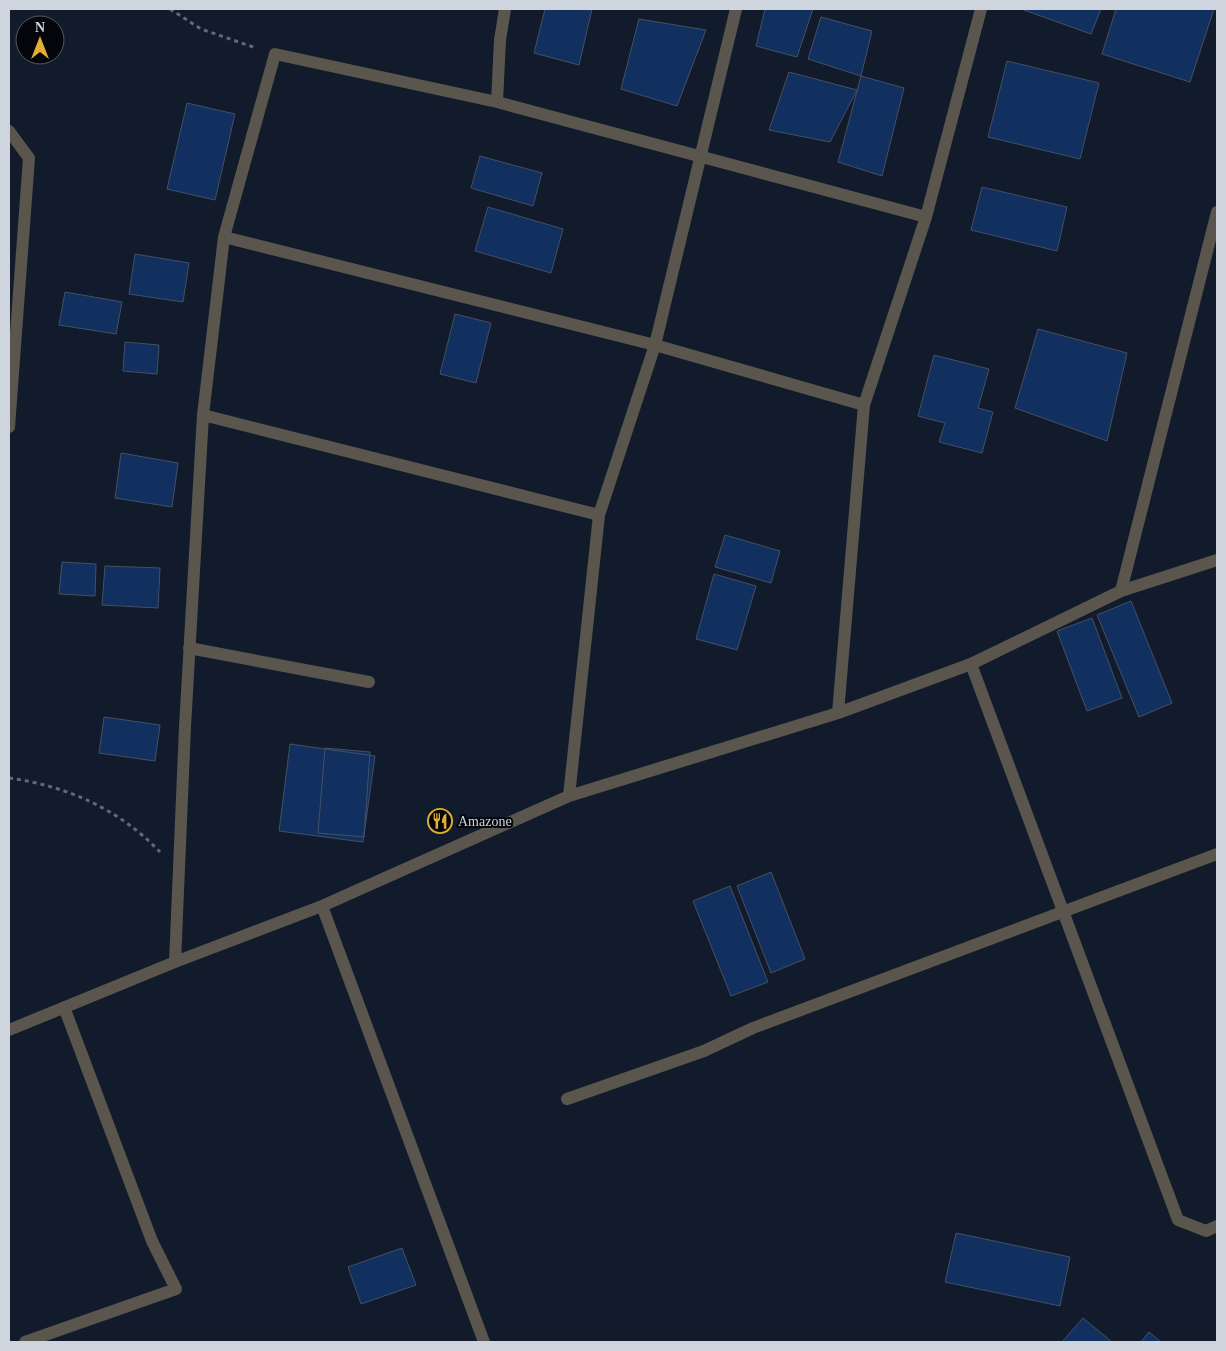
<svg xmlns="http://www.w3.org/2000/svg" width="1226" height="1351" viewBox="0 0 1226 1351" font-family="Georgia,serif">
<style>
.building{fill:#11305f;stroke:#455062}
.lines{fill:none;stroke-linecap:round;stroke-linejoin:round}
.path{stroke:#616976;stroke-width:3;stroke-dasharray:4 4;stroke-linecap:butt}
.minor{stroke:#5a564d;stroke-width:12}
.labels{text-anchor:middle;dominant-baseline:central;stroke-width:4;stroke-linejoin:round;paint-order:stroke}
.poi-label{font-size:14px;fill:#ced5df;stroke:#04060c;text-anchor:start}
</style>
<rect width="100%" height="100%" fill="#121b2b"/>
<path class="building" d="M 545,9 L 592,9 L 579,65 L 534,53 Z
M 765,9 L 813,9 L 797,57 L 756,46 Z
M 1021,9 L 1101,9 L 1091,34 Z
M 1116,9 L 1214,9 L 1190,82 L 1102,54 Z
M 821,17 L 872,31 L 861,76 L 808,59 Z
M 639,19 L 706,30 L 677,106 L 621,89 Z
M 1007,61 L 1099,83 L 1080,159 L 988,137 Z
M 789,72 L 857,90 L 830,142 L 769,130 Z
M 861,76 L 904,88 L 882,176 L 838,162 Z
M 187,103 L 235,114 L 215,200 L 167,189 Z
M 480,156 L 542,173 L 533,206 L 471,188 Z
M 982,187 L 1067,207 L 1057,251 L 971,230 Z
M 488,207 L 563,229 L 551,273 L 475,251 Z
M 135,254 L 189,263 L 183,302 L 129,294 Z
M 65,292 L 122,302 L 116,334 L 59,325 Z
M 455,314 L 491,323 L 476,383 L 440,374 Z
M 1038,329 L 1127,353 L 1107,441 L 1015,408 Z
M 125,342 L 159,345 L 157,374 L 123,371 Z
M 934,355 L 989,369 L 978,408 L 993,412 L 982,453 L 939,442 L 945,423 L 918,416 Z
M 121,453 L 178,463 L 172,507 L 115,498 Z
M 725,535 L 780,551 L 771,583 L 715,567 Z
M 62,562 L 96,564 L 95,596 L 59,594 Z
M 105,566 L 160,568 L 158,608 L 102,605 Z
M 714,574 L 756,586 L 737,650 L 696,639 Z
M 1131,601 L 1172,703 L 1139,717 L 1097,615 Z
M 1092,618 L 1122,698 L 1087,711 L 1057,631 Z
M 104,717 L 160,725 L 155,761 L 99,753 Z
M 290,744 L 375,756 L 363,842 L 279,831 Z
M 325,748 L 370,752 L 364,837 L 318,833 Z
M 771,872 L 805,959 L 771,973 L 737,886 Z
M 730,886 L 768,982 L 731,996 L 693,901 Z
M 956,1233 L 1070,1257 L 1060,1306 L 945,1282 Z
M 402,1248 L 416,1285 L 361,1304 L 348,1267 Z
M 1083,1318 L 1112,1342 L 1062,1342 Z
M 1149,1332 L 1161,1342 L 1141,1342 Z"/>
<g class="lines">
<path class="path" d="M 170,9 L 201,29 L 256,48
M 9,778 C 67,786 119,809 160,852"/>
<path class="minor" d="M 497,102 L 500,40 L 505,9
M 9,131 L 29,158 L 9,427
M 224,237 L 655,345 L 864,405
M 203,415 L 599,515
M 1121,591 L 1217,212
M 189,648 L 369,682
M 971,664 L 1178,1220 L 1206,1231 L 1217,1226
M 838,713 L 864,405 L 926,217 L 981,9
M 569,796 L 599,515 L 655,345 L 736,9
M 322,906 L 484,1342
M 175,962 L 185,727 L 203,415 L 224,237 L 275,54 L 497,102 L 926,217
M 9,1030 L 175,962 L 322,906 L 569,796 L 838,713 L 971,664 L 1121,591 L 1217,560
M 567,1099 L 704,1051 L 753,1028 L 1217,854
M 25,1342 L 176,1289 L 152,1241 L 64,1007"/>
</g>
<defs>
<symbol id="restaurant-ring" viewBox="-11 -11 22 22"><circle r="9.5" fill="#04060c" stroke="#e1af34" stroke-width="1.5"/><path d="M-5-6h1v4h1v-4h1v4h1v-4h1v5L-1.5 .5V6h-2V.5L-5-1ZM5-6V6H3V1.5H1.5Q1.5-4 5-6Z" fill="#e1af34"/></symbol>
</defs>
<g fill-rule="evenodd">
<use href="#restaurant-ring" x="426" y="807" width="28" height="28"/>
</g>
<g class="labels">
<g class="poi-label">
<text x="458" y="821">Amazone</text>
</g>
</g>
<rect width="1226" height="1351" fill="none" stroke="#ced5df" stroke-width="20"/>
<g transform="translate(40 40)"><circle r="24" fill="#04060c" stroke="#555960"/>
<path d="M0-4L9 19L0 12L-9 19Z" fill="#e1af34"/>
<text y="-8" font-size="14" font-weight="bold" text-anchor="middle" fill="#ced5df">N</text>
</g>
</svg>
